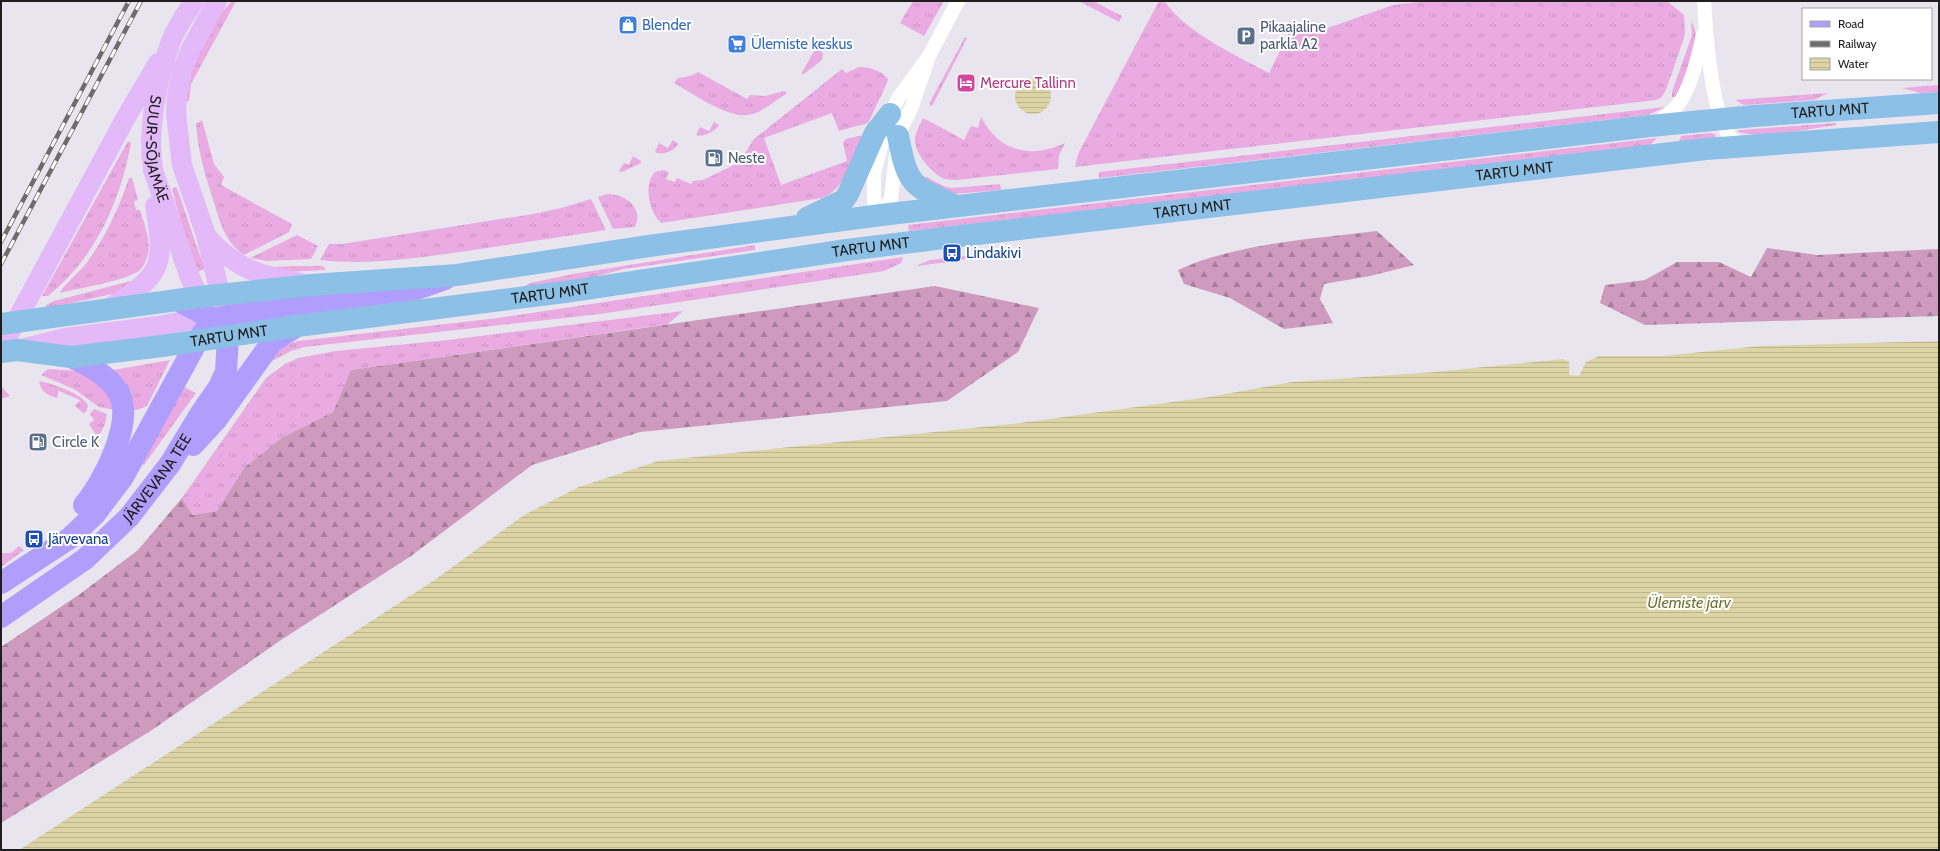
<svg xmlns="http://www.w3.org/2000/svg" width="1940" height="851" viewBox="0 0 1940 851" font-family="Cabin,sans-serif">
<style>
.grass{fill:url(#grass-tufts)}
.forest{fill:url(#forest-firs)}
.water{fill:url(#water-rules)}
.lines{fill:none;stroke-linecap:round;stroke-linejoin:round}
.street{stroke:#fff;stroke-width:14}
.secondary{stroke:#e3b9f9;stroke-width:20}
.primary{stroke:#af9efb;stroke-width:22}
.highway{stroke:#8dc0e6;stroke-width:22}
.rail-casing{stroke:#6c6c6c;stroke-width:4.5}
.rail{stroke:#fff;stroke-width:3;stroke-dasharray:9;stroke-linecap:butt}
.labels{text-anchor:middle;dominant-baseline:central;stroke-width:4;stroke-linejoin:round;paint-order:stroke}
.shop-label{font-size:15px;fill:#366cbe;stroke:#fff;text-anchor:start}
.service-label{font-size:15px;fill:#4e5e75;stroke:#fff;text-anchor:start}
.hotel-label{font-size:15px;fill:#b23c85;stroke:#fff;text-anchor:start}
.street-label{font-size:15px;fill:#1e1e1e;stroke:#fff}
.transit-label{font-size:15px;fill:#164399;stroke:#fff;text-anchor:start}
.water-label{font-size:16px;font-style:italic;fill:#6f7637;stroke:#fff}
</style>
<defs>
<pattern id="grass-tufts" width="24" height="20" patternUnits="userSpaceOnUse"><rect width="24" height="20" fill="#e9abe1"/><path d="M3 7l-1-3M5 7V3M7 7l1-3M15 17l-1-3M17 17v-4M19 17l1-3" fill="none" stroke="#c793c1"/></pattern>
<pattern id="forest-firs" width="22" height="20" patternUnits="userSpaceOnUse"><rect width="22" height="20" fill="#ce9abd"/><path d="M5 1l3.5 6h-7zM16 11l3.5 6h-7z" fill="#a77d99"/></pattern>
<pattern id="water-rules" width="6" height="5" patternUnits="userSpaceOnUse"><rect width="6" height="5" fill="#dcd4a5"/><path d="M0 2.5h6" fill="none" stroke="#bcb68e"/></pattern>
</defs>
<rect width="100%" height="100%" fill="#e8e5ef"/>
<path class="grass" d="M 232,1 L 236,1 L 191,84 L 189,101 L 184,102 L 188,76 L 215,20 Z
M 913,1 L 944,1 L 924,36 L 900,23 Z
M 1079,1 L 1093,1 L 1122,16 L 1119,22 Z
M 1159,1 L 1164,1 C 1188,34 1234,54 1269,73 L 1294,23 L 1322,30 L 1393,5 L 1427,1 L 1667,1 L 1684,15 L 1685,32 L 1684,38 L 1666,90 L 1661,98 L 1656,100 L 1075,167 L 1078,154 Z
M 1691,22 C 1705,36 1684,82 1676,97 L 1672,97 L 1672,92 L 1692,35 Z
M 965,37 L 967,38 L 932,106 L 929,104 Z
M 817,46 L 823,54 L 822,60 L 804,74 L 801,74 Z
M 859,67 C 870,67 880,70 888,79 L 887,83 L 868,123 L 839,131 L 832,113 L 764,138 L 781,185 L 847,161 L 843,142 L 846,139 L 863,135 C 853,157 846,189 822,198 L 661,223 C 649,212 643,185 655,172 L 663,170 L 669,172 L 666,179 L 675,182 L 677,178 L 691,184 L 693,181 L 703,180 L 736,164 L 742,158 L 754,139 L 842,69 L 846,73 Z
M 698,72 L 747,99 L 750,95 L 765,96 L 784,91 L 787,93 C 776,100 765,110 753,114 C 730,121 694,94 674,83 L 678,78 L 691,76 Z
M 1939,85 L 1939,92 L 1920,93 L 1902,88 Z
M 1828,93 L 1814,100 L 1744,105 L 1735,100 Z
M 1665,107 L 1648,115 L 1099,178 L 1099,172 Z
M 981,117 C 999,152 1031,159 1065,143 L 1059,155 L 1058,169 L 957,180 C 952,180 947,180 942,178 C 930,171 914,153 915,138 C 916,131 920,125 923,118 L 964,140 L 971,126 L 978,128 Z
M 202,120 L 214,164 L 224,177 L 221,185 L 292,224 L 289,232 L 244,255 C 223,241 219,218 212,196 C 204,172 198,150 196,124 Z
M 714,122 L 719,125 C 716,131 702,138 696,135 L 700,127 L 709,131 Z
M 1836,123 L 1836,125 C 1803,129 1771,140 1738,132 L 1739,130 Z
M 1711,133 L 1716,135 L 1715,139 L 1679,142 L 1681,136 Z
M 1657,138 L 1648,147 L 909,231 L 908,225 Z
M 673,140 L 678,144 C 675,151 661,156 655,152 L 659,143 L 668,148 Z
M 128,141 L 131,143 C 120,202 96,257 48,296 L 42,296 Z
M 633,156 L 641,161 L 641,163 L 622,172 L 619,171 L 624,163 L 629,165 Z
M 927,177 L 943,186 L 951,188 L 1000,184 L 1001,190 L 953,194 L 924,178 Z
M 129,178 L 132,178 L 138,200 L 134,201 L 136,210 L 140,210 C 144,223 151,240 148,254 C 146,261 143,269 137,272 C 120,282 80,288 60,293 C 62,286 82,270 88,261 C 106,236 119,208 129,178 Z
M 175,187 L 177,188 L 200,256 L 206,267 L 205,269 L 197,272 L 184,235 L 172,189 Z
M 607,194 C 625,194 644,207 635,227 L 613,229 L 598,197 Z
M 591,199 L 606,230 C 562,237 518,243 474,250 C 423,257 372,266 320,260 L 329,244 L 342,244 L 533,214 L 561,208 Z
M 297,235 L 318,246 L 311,259 L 267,261 L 250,258 Z
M 755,245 L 755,250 L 624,269 L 566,284 L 523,287 L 530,283 L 573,274 Z
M 976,254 L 976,258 L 958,260 L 958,257 Z
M 903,257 L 901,263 L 884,271 L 600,314 L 304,347 L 291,351 L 270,362 C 276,350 285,345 298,341 L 498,318 Z
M 948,258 L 949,262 L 916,266 L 930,260 Z
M 299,266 L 323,266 L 326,270 L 288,272 L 271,267 Z
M 131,281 L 117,293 L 44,309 L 46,305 L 54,301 Z
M 683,311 L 668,324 L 351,370 L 333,412 L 281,438 L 244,468 L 217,511 L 192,515 L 182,498 L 266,378 L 285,364 L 298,358 L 336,351 L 448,340 Z
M 170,360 L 147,406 L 137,410 L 130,410 L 113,370 Z
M 48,369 L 80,371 L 105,386 L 115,410 L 99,407 L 74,389 L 41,375 Z
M 39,381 C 51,383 84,394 88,406 L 86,412 L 83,413 L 75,406 L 80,400 L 59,391 L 57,398 C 47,395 41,392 39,381 Z
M 1,386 L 10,396 L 1,399 Z
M 182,386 L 196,393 L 144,465 L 141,463 Z
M 94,409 L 107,414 L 105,424 L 98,438 L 89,424 L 94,420 L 90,414 Z
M 19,546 L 24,550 L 1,567 L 1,553 L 11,553 Z"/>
<path class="forest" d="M 1377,231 L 1414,265 L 1370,276 L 1324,284 L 1320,299 L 1333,323 L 1284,329 L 1230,298 L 1184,284 L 1178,270 C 1237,243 1314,239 1377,231 Z
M 1767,248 L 1817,255 L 1939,249 L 1939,316 L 1645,325 L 1600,303 L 1605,285 L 1645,280 L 1677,262 L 1719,262 L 1751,277 Z
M 935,286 L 1039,308 L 1018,352 L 947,401 L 640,432 L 532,465 L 411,556 L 281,640 L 152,730 L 1,823 L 1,647 L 80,594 L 138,550 L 182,498 L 192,515 L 217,511 L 244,468 L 281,438 L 333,412 L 351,370 Z"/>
<path class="water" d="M1015 96a18 18 0 1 1 36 0a18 18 0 1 1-36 0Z
M 1939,341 L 1939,850 L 19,850 L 436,579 L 524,515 L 579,487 L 658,461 L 1020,423 L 1209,397 L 1292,382 L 1435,372 L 1563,359 L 1569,362 L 1569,375 L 1579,376 L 1586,362 L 1599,356 L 1662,356 L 1761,346 Z"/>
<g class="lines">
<path class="street" d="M 1704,1 C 1706,33 1711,115 1731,138 C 1735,141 1740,144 1744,146
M 929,56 L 912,106 L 898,136 L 891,199 L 881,215 L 874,203 L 874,173 L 890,114 L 899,97 L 929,56 L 958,1
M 1656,123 C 1661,119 1667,116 1671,112 C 1689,98 1698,57 1703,35"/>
<g class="secondary">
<path id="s1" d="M 194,1 C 186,14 176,27 171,41 C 157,81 147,128 153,170 L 189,275 L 199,297 L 211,308"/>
<path d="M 217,1 L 191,49 L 182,71 L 177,97 L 176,113 L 182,165 L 206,235 L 224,310"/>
<path d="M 207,237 C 237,270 259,275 301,283"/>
<path d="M 108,309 C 161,275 166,269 155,206"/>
<path d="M 1,349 L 125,119 L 158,63"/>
<path d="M 21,349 L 65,338 L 158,326 L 195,319 L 205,314 L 213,305"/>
</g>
<g class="primary">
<path d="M 71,357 C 88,365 106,374 117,390 C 137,418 103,483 84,505"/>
<path d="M 193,445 L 216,420 L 272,342 L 297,326"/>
<path d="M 1,583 L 70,538 L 95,514 L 123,477 L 198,340 L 213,319 L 254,311 L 402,294 L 445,279"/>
<path id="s2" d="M 1,617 L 85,559 L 129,517 L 170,464 L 201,413 L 219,387 L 226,372 L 228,336 L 220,325 L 213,319 L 179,301"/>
</g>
<g class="highway">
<path d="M 898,136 C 908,186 911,185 956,206"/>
<path d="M 807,218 L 844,200 L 848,194 L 875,133 L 890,114"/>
<path id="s3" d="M 1,324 L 199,297 L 312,285 L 457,275 L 649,246 L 881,215 L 1650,126 L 1754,116 L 1939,103"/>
<path id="s4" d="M 1,352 L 17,350 L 71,357 L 162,346 L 297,326 L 565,292 L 847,250 L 952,237 L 1706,149 L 1939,132"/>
</g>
<defs>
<path id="rail" d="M 1,242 L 129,1
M 1,264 L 141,1"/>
</defs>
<use href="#rail" class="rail-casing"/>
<use href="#rail" class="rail"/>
</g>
<defs>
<symbol id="shop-square" viewBox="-11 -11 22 22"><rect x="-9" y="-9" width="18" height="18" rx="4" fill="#3f7fe0" stroke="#fff"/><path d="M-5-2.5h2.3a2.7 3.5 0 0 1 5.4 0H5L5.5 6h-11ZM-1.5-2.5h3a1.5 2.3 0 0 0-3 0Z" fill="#fff"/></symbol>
<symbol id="parking-square" viewBox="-11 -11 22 22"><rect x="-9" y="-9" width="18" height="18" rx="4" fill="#5c6f8a" stroke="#fff"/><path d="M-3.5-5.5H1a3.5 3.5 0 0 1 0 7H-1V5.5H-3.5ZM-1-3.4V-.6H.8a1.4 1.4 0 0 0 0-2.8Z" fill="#fff"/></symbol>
<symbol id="supermarket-square" viewBox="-11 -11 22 22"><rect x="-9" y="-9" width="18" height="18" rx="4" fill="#3f7fe0" stroke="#fff"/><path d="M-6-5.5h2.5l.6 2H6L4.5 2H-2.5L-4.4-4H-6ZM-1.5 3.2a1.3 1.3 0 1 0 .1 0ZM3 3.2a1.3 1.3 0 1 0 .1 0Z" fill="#fff"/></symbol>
<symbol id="hotel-square" viewBox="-11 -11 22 22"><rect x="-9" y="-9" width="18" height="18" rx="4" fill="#d1479c" stroke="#fff"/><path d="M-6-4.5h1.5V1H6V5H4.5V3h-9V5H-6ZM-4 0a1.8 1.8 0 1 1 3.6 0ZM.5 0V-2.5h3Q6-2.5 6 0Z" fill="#fff"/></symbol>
<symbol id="fuel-square" viewBox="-11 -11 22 22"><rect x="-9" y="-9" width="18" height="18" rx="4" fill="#5c6f8a" stroke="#fff"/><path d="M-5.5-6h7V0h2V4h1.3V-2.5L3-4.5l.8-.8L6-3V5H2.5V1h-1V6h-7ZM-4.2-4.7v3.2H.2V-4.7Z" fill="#fff"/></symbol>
<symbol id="bus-square" viewBox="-11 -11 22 22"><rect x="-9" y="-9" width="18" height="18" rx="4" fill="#1a4fb4" stroke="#fff"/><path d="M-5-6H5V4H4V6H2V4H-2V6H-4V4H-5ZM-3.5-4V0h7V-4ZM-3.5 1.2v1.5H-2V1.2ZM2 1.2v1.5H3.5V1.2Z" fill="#fff"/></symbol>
</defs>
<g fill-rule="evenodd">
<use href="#shop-square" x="617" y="14" width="22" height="22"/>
<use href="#parking-square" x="1235" y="25" width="22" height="22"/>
<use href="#supermarket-square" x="726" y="33" width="22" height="22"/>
<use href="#hotel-square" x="955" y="72" width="22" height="22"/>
<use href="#fuel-square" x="703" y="147" width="22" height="22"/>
<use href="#bus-square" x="941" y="242" width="22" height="22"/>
<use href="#fuel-square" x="27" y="431" width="22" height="22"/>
<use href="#bus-square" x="23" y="528" width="22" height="22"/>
</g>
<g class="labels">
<g class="shop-label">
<text x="642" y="25">Blender</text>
<text x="751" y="44">Ülemiste keskus</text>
</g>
<g class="service-label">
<text x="1260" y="27">Pikaajaline<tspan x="1260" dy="17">parkla A2</tspan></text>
<text x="728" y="158">Neste</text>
<text x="52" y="442">Circle K</text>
</g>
<g class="hotel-label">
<text x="980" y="83">Mercure Tallinn</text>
</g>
<g class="street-label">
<text stroke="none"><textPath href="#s3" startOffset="1842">TARTU MNT</textPath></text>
<text stroke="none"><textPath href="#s1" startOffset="157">SUUR-SÕJAMÄE</textPath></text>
<text stroke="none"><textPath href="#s4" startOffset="1526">TARTU MNT</textPath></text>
<text stroke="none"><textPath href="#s4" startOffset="1202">TARTU MNT</textPath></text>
<text stroke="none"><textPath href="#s4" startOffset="878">TARTU MNT</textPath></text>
<text stroke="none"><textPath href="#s4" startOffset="554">TARTU MNT</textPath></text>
<text stroke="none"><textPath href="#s4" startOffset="230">TARTU MNT</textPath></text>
<text stroke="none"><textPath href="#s2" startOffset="211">JÄRVEVANA TEE</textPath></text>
</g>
<g class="transit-label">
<text x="966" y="253">Lindakivi</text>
<text x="48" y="539">Järvevana</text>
</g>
<g class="water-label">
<text x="1689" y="602">Ülemiste järv</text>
</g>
</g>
<rect width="1940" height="851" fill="none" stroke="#1e1e1e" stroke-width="4"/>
<rect x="1802" y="8" width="130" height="72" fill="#ffffff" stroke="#a5a5a5"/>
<rect x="1810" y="21" width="20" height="6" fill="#af9efb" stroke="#a5a5a5"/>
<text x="1838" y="28" font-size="12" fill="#1e1e1e">Road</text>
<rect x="1810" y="41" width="20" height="6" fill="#6c6c6c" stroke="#a5a5a5"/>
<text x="1838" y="48" font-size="12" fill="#1e1e1e">Railway</text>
<rect x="1810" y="58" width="20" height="12" fill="url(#water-rules)" stroke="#a5a5a5"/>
<text x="1838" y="68" font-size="12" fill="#1e1e1e">Water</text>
</svg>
